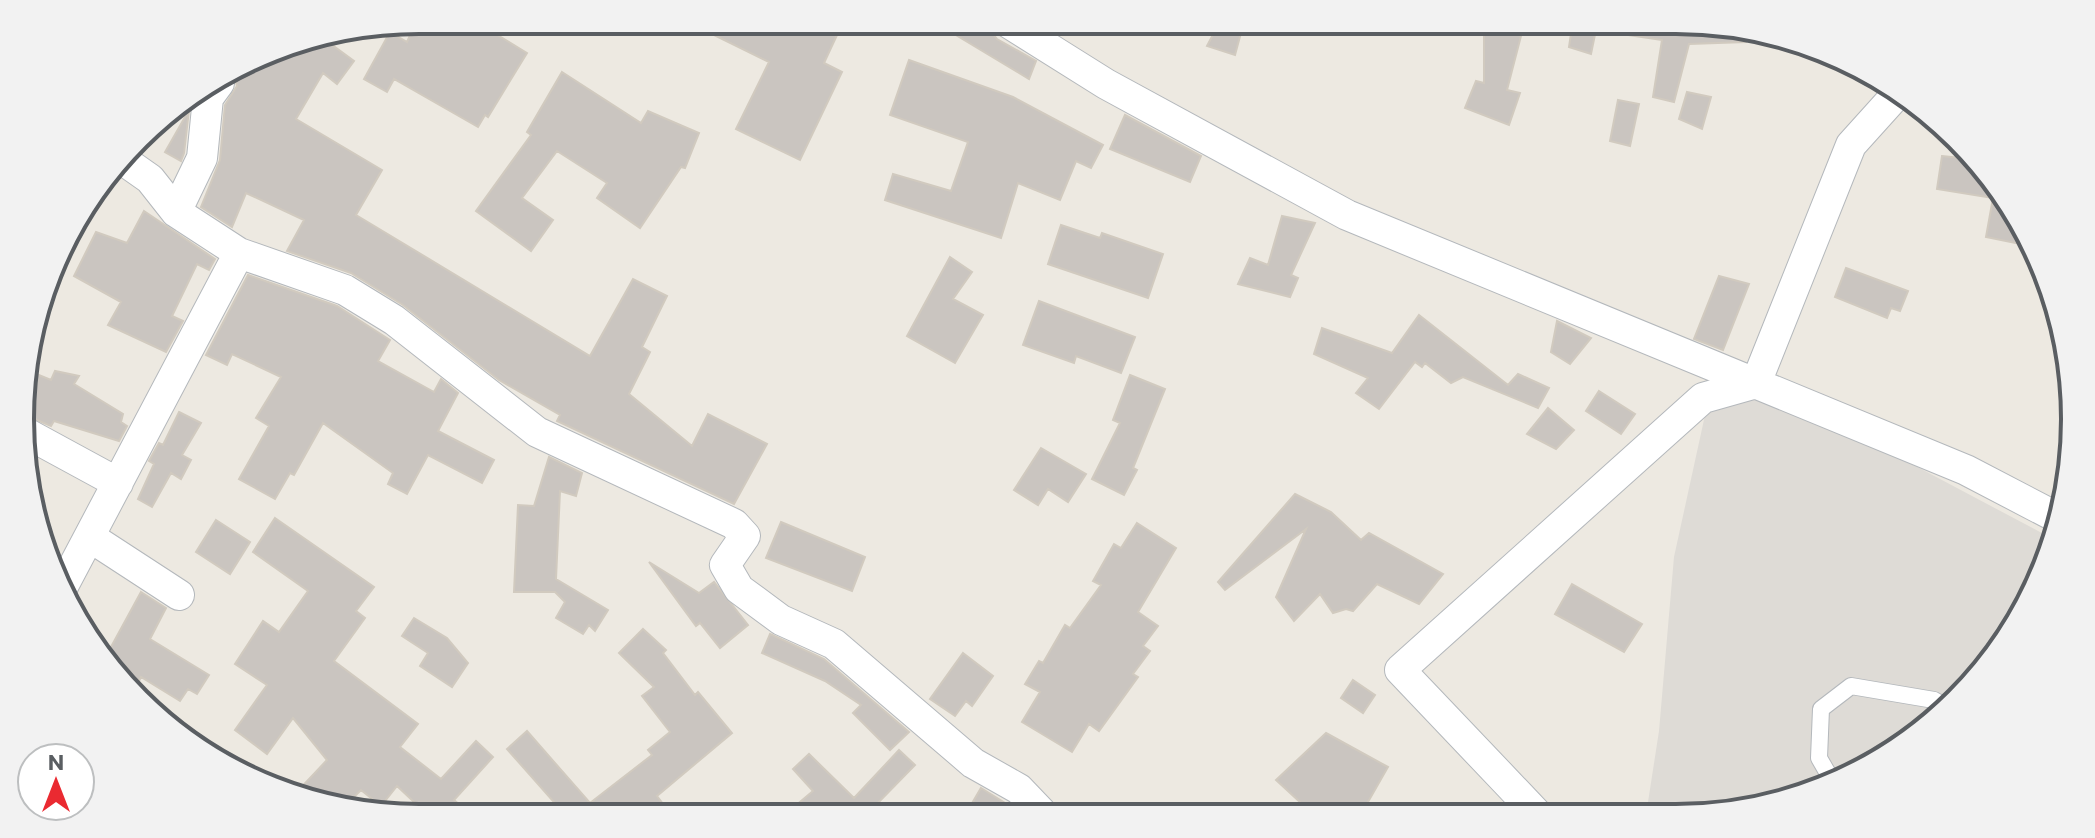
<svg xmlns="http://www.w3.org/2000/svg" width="2095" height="838" viewBox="0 0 2095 838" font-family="Commissioner,sans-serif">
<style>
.industrial{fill:#dedbd6}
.building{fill:#cac5c0;stroke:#d1cabf;stroke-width:2}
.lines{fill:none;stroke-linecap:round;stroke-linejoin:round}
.lane-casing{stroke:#b4b8bc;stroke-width:18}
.street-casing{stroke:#b4b8bc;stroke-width:32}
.lane{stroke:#fff;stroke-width:16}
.street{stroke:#fff;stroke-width:30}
.rim{fill:none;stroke:#5a5e62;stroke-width:4}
</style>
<rect width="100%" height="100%" fill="#ede9e1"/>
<path class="industrial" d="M 1743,394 L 1859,436 L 2055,540 L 2054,547 L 2008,640 L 1939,719 L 1829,787 L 1729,815 L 1646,815 L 1659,731 L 1674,557 L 1707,406 Z"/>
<path class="building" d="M 417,20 L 473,20 L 527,53 L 488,117 L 485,115 L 478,127 L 394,79 L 387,92 L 364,79 L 390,32 L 407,42 Z
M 721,20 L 844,20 L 824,63 L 842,72 L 800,160 L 736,129 L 769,62 L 714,35 Z
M 931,20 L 958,20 L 990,30 L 997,39 L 1036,61 L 1029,79 Z
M 1573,20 L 1598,20 L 1591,54 L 1569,47 Z
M 1615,20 L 1676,20 L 1747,32 L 1746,42 L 1689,44 L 1674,102 L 1653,97 L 1662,40 L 1614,33 Z
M 1484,24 L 1521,36 L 1507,90 L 1520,93 L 1509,125 L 1465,108 L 1476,81 L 1484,83 Z
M 1218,25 L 1242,29 L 1235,55 L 1207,46 Z
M 320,36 L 354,61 L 337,84 L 323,73 L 296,119 L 382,170 L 356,215 L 590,356 L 633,279 L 667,296 L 642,347 L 650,352 L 629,394 L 692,446 L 708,414 L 767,444 L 734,504 L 557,421 L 560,415 L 499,380 L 403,305 L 351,273 L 287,251 L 304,220 L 246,193 L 232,227 L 201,207 L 220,160 L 225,105 L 237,86 L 234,74 L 290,41 Z
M 909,60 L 1013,97 L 1103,145 L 1091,168 L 1076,161 L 1060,200 L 1018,183 L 1001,238 L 885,200 L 893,174 L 951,191 L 968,142 L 890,115 Z
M 562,72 L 641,123 L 648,111 L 699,133 L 685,168 L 681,167 L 640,228 L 597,198 L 607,183 L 557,151 L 522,198 L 553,220 L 531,251 L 476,211 L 531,135 L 527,132 Z
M 1687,92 L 1711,97 L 1702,129 L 1679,119 Z
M 1618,100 L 1639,104 L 1630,146 L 1610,141 Z
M 189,110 L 184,153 L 181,161 L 165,152 Z
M 1125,115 L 1201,156 L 1190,182 L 1110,149 Z
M 1942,156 L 1970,159 L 2035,247 L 1986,237 L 1993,198 L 1937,189 Z
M 144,211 L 215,259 L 209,270 L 197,264 L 172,316 L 183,321 L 166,352 L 108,325 L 121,302 L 74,276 L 96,232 L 127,243 Z
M 1282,216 L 1315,223 L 1291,275 L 1298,278 L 1290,297 L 1238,284 L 1250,258 L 1268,265 Z
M 1061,225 L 1100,238 L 1102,233 L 1163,254 L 1148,298 L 1048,264 Z
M 950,257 L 972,272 L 953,299 L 983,315 L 955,363 L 907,336 Z
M 1846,268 L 1908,291 L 1900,311 L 1891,308 L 1887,318 L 1835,297 Z
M 248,275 L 337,306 L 390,340 L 378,361 L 434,392 L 441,379 L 458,393 L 438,431 L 494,460 L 482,483 L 428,455 L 407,494 L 388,484 L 393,473 L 323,423 L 294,475 L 290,473 L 275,499 L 239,479 L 269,426 L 256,418 L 281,377 L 232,354 L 227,365 L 206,355 Z
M 1719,276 L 1749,284 L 1723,350 L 1694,339 Z
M 1039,301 L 1135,337 L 1121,373 L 1076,356 L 1074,363 L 1023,345 Z
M 1419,315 L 1508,385 L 1518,374 L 1549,388 L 1538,408 L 1463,377 L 1451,383 L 1425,363 L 1422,367 L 1415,362 L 1379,409 L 1356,393 L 1368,378 L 1314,354 L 1322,328 L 1392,353 Z
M 1557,321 L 1591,338 L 1570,364 L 1551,352 Z
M 24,369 L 51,380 L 55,371 L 79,376 L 74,384 L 123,414 L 121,422 L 127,426 L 119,441 L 54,421 L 51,426 L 25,415 Z
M 1130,375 L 1165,389 L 1133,468 L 1137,470 L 1124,495 L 1092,479 L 1120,423 L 1113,420 Z
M 1599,391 L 1635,414 L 1621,434 L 1586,411 Z
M 1548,408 L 1574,430 L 1556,449 L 1527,434 Z
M 179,412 L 201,423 L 182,455 L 191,460 L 181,479 L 171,473 L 152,507 L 138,499 L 154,464 L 149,461 L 159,443 L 163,445 Z
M 1041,448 L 1086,474 L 1068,502 L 1048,489 L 1038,505 L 1014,490 Z
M 549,457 L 582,473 L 576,496 L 560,491 L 556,579 L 608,610 L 595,631 L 589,625 L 583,634 L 556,618 L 565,602 L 555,592 L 514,592 L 518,505 L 534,506 Z
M 1295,494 L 1331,512 L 1361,540 L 1369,533 L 1443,574 L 1419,604 L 1377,584 L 1353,611 L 1346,609 L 1333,613 L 1320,594 L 1294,621 L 1276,597 L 1306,529 L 1225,590 L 1218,582 Z
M 275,518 L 374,587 L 356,611 L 365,618 L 334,661 L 418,724 L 400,747 L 441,779 L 476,741 L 493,757 L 454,800 L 460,805 L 448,818 L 431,818 L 397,786 L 381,806 L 361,790 L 345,806 L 292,797 L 327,760 L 293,718 L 267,754 L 235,730 L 267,685 L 235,664 L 263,621 L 279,632 L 308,591 L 253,552 Z
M 216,520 L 250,542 L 230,574 L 196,552 Z
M 781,522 L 865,557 L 852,591 L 766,558 Z
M 1137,523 L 1176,548 L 1138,612 L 1158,626 L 1143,646 L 1150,651 L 1133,674 L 1138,677 L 1099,731 L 1089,724 L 1072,752 L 1022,722 L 1040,692 L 1025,684 L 1039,661 L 1043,663 L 1065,625 L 1070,628 L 1101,585 L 1093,581 L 1114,544 L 1121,548 Z
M 649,562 L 699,593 L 714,582 L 748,625 L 720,648 L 700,623 L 696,626 Z
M 1572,584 L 1642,624 L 1624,652 L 1555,614 Z
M 141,592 L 166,608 L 150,639 L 209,675 L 197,694 L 188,689 L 180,701 L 141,677 L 139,681 L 121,673 L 106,656 Z
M 414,618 L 447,638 L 468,663 L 452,687 L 420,666 L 428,653 L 402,636 Z
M 643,629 L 666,650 L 663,653 L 695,695 L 698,692 L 732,733 L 657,796 L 673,817 L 568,818 L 507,749 L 527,731 L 590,803 L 652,755 L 648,750 L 670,732 L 642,696 L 654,687 L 619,653 Z
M 770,634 L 824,659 L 909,732 L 890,750 L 853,713 L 861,705 L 825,681 L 762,653 Z
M 963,653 L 993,676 L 972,706 L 966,701 L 955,716 L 930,699 Z
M 1353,680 L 1375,695 L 1363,713 L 1341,698 Z
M 1326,733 L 1388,767 L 1360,816 L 1315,816 L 1276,780 Z
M 899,750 L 915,765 L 869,812 L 874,817 L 782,817 L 813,791 L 793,769 L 809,754 L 854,798 Z
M 981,788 L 1010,806 L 1004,816 L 964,817 Z"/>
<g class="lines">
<defs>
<path id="lane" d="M 1834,784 L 1819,758 L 1821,709 L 1851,686 L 1934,700 L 1948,708"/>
<path id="street" d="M 1004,20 L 1106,84 L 1347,215 L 1966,470 L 2058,518
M 123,160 L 150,179 L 176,212 L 239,253 L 345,290 L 394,320 L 537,432 L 734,524 L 745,536 L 725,565 L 739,589 L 781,620 L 834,644 L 973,763 L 1019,789 L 1041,812 L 1039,816
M 176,212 L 202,158 L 208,98 L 219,83
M 26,433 L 118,483
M 90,537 L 179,595
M 62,588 L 239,253
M 1538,815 L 1400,670 L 1703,398 L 1756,383 L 1851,145 L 1897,94"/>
</defs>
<use href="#lane" class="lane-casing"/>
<use href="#street" class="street-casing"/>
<use href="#lane" class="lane"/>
<use href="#street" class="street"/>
</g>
<path d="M0 0H2095V838H0ZM419 34H1676A385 385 0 0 1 2061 419V419A385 385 0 0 1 1676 804H419A385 385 0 0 1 34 419V419A385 385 0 0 1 419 34Z" fill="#f2f2f2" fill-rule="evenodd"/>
<path class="rim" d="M419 34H1676A385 385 0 0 1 2061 419V419A385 385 0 0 1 1676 804H419A385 385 0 0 1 34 419V419A385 385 0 0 1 419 34Z"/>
<g transform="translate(56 782)"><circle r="38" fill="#ffffff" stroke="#bdbfc0" stroke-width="2"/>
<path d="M0-6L14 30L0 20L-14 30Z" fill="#ea2a31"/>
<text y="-12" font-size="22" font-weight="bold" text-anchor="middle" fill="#5a5e62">N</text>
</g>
</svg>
